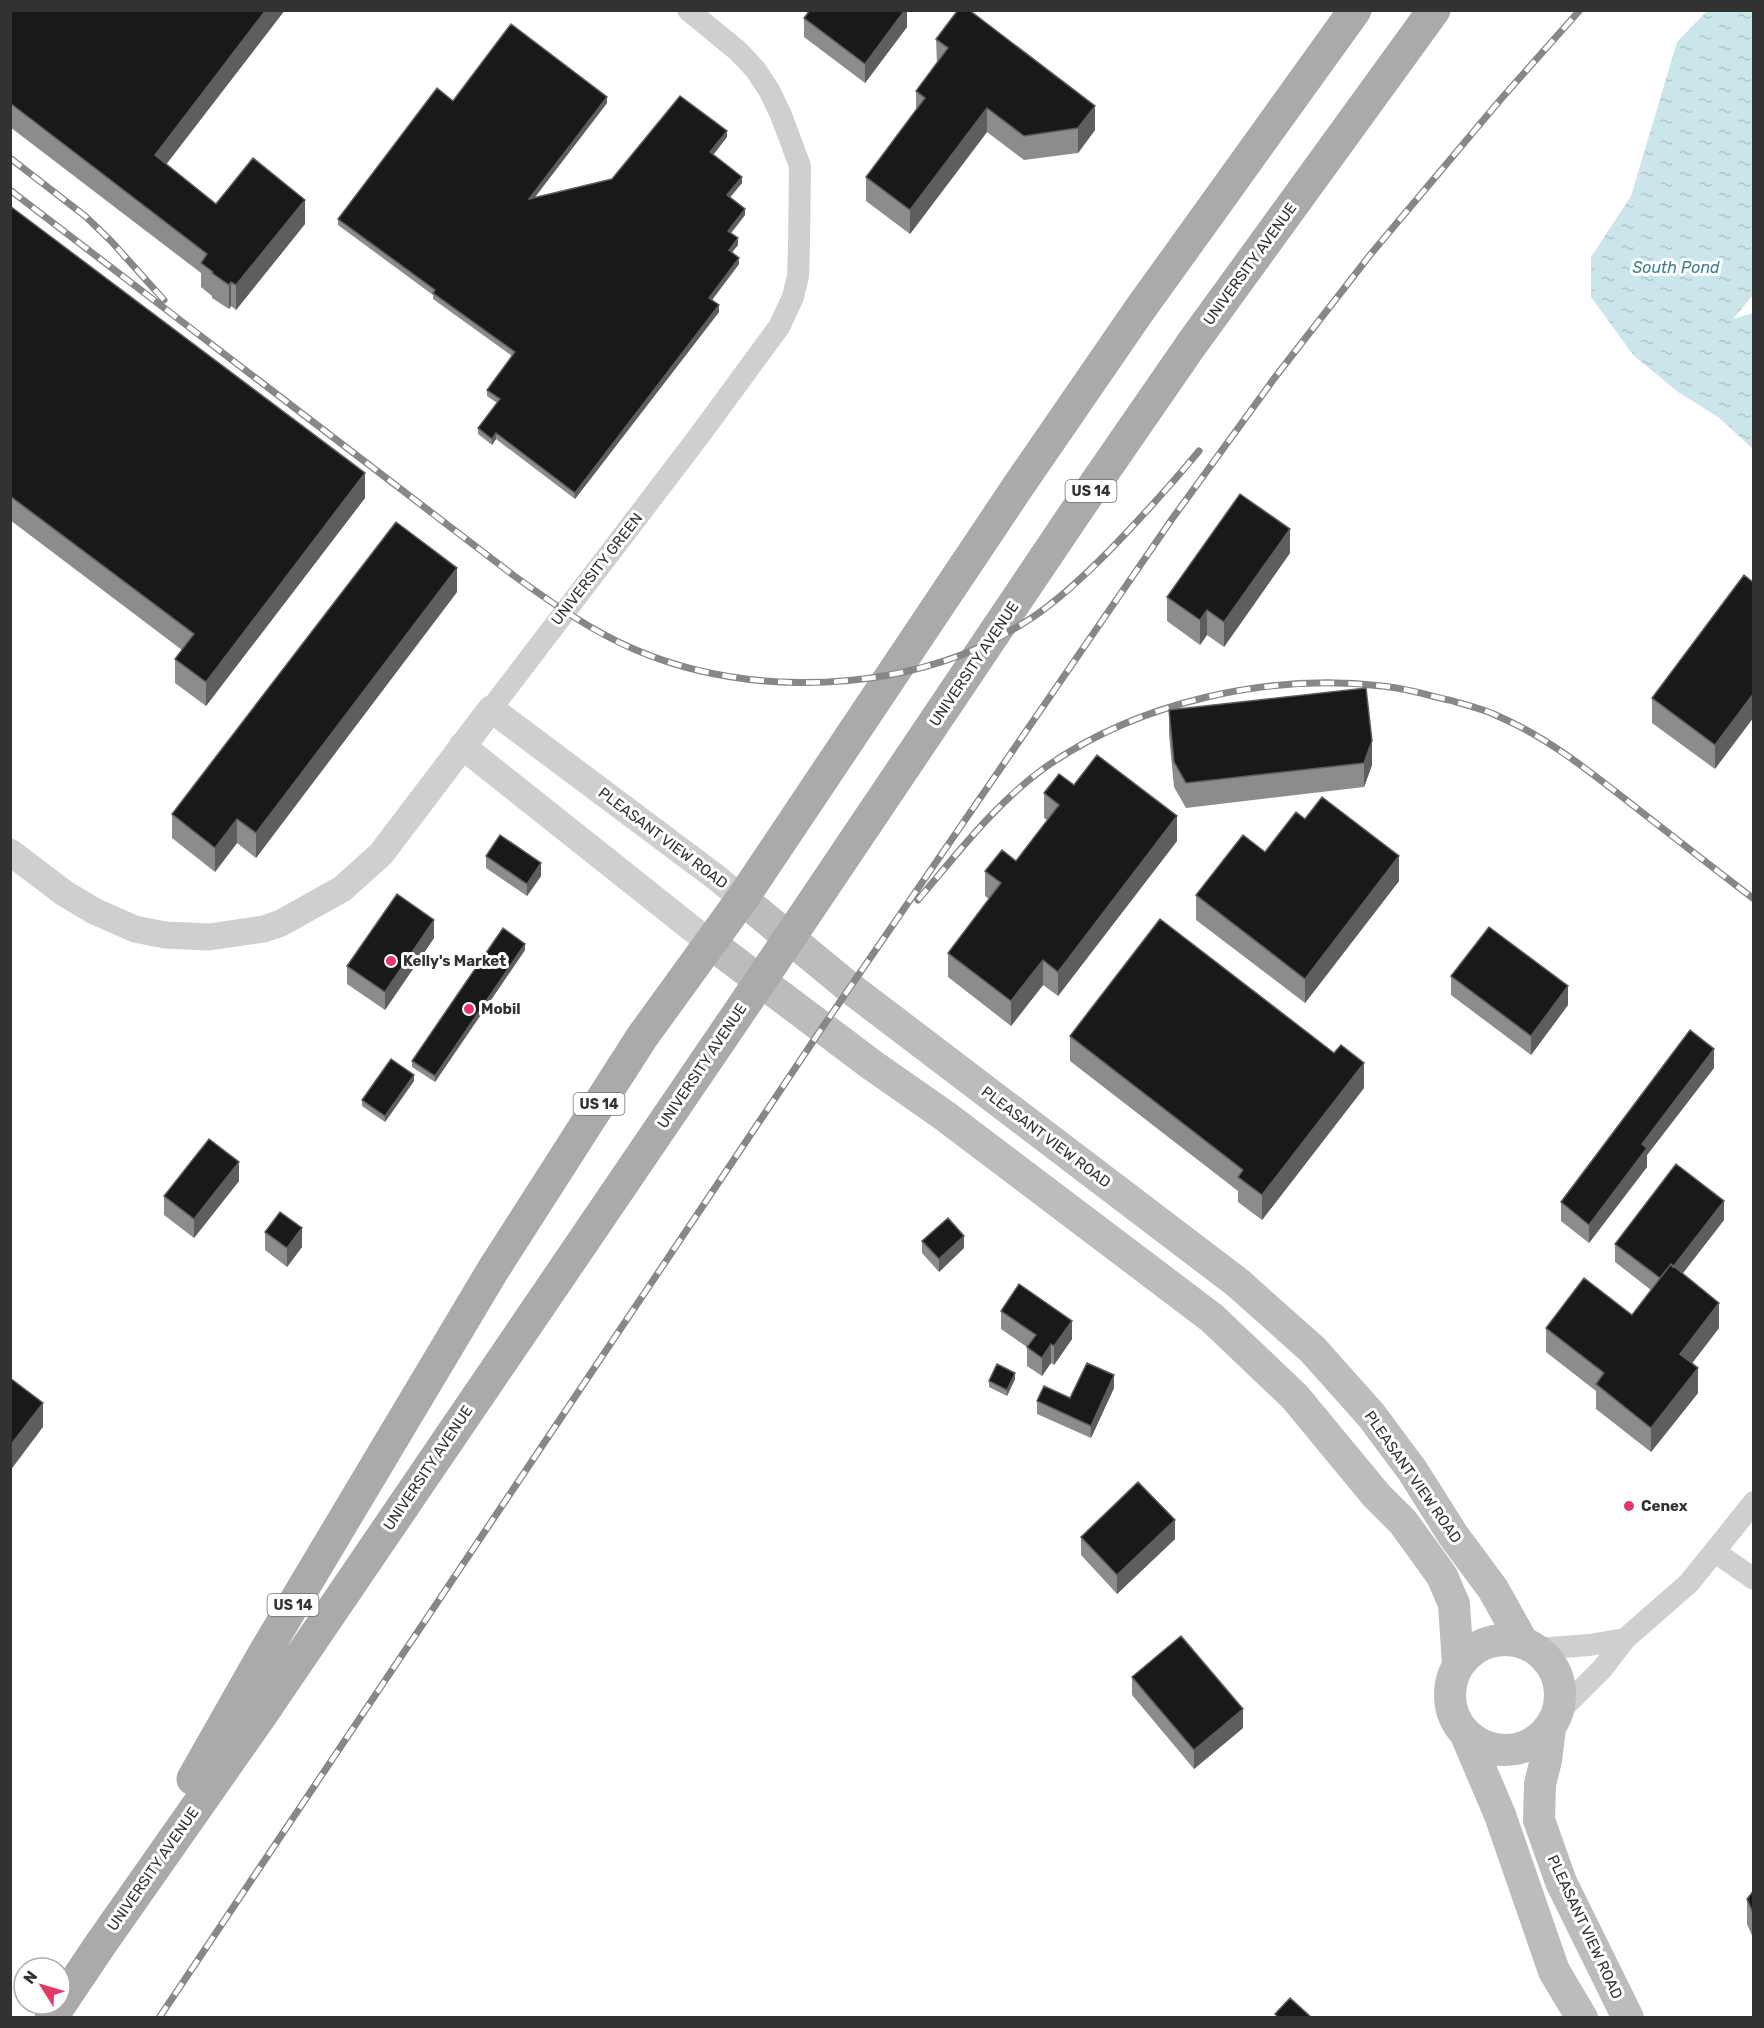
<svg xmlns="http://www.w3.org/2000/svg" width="1764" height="2028" viewBox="0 0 1764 2028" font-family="Rubik,sans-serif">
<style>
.water{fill:url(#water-ripples)}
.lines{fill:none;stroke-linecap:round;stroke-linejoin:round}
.minor{stroke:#cfcfcf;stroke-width:22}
.tertiary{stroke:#cfcfcf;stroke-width:27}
.secondary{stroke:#bcbcbc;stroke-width:32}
.primary{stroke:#aaa;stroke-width:33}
.rail-casing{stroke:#878787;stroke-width:7}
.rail{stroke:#fff;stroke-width:4.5;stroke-dasharray:14;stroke-linecap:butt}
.wall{fill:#8c8c8c}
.shaded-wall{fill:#5e5e5e}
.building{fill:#191919;stroke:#5e5e5e;stroke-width:1.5}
.poi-dot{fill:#e53868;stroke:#fff;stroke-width:2}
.labels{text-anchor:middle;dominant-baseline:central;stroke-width:6;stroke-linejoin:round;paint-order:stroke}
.shield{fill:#fff;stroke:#707070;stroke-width:1.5}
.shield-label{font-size:14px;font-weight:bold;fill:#323232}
.street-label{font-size:15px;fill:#323232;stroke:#fff}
.poi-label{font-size:15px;font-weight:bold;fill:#323232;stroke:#fff;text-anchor:start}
.water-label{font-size:16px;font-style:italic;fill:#3d7f8e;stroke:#fff}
</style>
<defs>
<pattern id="water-ripples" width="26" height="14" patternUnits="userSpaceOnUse" patternTransform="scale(1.5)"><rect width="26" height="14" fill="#cbe6eb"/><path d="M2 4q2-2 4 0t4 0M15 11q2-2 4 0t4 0" fill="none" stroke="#afc6ca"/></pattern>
</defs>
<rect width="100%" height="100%" fill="#fff"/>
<path class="water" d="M 1707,11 L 1753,11 L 1753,295 L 1733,319 L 1753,313 L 1753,449 L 1718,417 L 1678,392 L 1634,356 L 1591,297 L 1591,257 L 1631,196 L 1677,42 Z"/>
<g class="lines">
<path class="minor" d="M 491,709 L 699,436 L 779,327 L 793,297 L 798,276 L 799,246 L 800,166 L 781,115 L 769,90 L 755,69 L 738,51 L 688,10
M 1715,1552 L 1754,1579
M 1625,1639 L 1689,1583 L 1754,1502
M 1537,1649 L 1589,1645 L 1625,1639 L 1602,1669 L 1558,1713"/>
<path class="tertiary" d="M 462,746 L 710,943
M 10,852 L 64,893 L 94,911 L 135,929 L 165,935 L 209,937 L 264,929 L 281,923 L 342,889 L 381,854 L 491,709 L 717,878 L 742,899"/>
<path class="secondary" d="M 742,899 L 850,988 L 1238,1283 L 1313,1350 L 1371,1415 L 1412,1470 L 1453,1535 L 1493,1589 L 1522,1641
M 710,943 L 872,1065 L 945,1116 L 1212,1318 L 1295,1397 L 1376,1495 L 1403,1522 L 1442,1576 L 1454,1604 L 1458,1665
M1450 1695a55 55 0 1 1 110 0a55 55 0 1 1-110 0Z
M 1550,1728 L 1546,1760 L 1540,1784 L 1539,1820 L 1561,1882 L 1628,2018
M 1466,1735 L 1500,1815 L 1554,1971 L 1582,2018"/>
<path class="primary" d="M 193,1779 L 265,1652 L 493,1270 L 642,1037 L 742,899 L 1019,485 L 1138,312 L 1355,10
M 51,2018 L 100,1945 L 259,1718 L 761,980 L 1073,516 L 1191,345 L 1434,10"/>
<defs>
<path id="rail" d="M 10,158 L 85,216 L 111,241 L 164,300
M 10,190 L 513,575 C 552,603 591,631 636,650 C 735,692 861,693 961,655 C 986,646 1010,632 1033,617 C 1060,599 1085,575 1108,552 C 1140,519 1170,486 1199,451
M 918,900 C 957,854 994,805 1043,769 C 1137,702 1268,673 1382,686 C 1405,688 1427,695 1449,700 C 1466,705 1484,709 1500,717 C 1548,738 1589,771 1630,803 C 1671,835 1712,867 1754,899
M 159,2018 L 822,1028 L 1172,519 L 1276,376 L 1370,255 L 1501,99 L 1580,10"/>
</defs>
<use href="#rail" class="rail-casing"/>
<use href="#rail" class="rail"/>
</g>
<path class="wall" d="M 10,10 L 285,10 L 166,164 L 216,204 L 305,224 L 236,310 L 231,306 L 229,309 L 212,298 L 212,296 L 201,287 L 201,273 L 10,127 Z
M 907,10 L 907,27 L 865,83 L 804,37 L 804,18 Z
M 936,39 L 1095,130 L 1078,153 L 1024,160 L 987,132 L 910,234 L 866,201 L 866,177 L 916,111 L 916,91 L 937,64 Z
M 453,101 L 607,103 L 535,197 L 612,179 L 727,137 L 713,155 L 742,183 L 730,197 L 745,215 L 731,233 L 738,245 L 732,252 L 739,264 L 712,300 L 719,312 L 575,499 L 496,439 L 492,445 L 478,434 L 478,428 L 497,403 L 487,396 L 487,390 L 512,356 L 433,299 L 433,295 L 338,225 L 338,219 Z
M 10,206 L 365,498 L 206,706 L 175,683 L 175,659 L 182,650 L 10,520 Z
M 1290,553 L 1224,647 L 1207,635 L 1200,645 L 1167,621 L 1167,597 Z
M 1744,575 L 1715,769 L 1652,723 L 1652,698 Z
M 457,592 L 256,858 L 237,843 L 215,872 L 172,838 L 172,814 Z
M 1169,710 L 1372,765 L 1364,787 L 1186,808 L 1174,787 L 1169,735 Z
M 1074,785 L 1177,841 L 1058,996 L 1043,985 L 1011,1026 L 948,977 L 948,953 L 989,899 L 985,896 L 985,871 L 1016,861 L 1047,820 L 1044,818 L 1044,793 Z
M 1305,819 L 1399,881 L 1305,1003 L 1196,920 L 1196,895 L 1265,852 Z
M 486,856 L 541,876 L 527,896 L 486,868 Z
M 434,938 L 385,1010 L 347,984 L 347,966 Z
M 525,950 L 435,1082 L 412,1067 L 412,1061 Z
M 1451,976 L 1568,1005 L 1531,1055 L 1451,995 Z
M 1070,1036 L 1364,1088 L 1262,1220 L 1238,1202 L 1238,1191 L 1070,1061 Z
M 1714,1068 L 1647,1155 L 1647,1167 L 1589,1243 L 1561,1221 L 1561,1202 Z
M 414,1081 L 385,1122 L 362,1106 L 362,1100 Z
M 239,1181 L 194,1238 L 164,1215 L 164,1196 Z
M 1724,1220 L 1682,1274 L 1719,1328 L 1692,1363 L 1698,1393 L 1651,1452 L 1596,1409 L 1596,1391 L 1546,1352 L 1546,1328 L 1632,1315 L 1651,1290 L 1615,1262 L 1615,1244 Z
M 265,1232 L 302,1247 L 287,1267 L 265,1250 Z
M 922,1241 L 964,1248 L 939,1272 L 922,1253 Z
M 1001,1311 L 1072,1339 L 1054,1365 L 1051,1363 L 1042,1376 L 1027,1366 L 1027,1347 L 1001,1329 Z
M 1015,1379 L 1007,1396 L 989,1387 L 989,1381 Z
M 1114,1388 L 1091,1438 L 1037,1414 L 1037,1401 L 1070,1398 Z
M 1081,1537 L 1175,1539 L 1117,1594 L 1081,1555 Z
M 1132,1677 L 1243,1728 L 1194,1769 L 1132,1695 Z
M 1754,1890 L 1754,1940 L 1747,1924 L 1747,1899 Z"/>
<path class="shaded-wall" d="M 266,10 L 285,10 L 155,179 L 155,155 Z
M 905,10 L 907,10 L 907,27 L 865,83 L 865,64 Z
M 607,97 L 607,103 L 529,205 L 529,199 Z
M 1095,106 L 1095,130 L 1078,153 L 1078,128 Z
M 987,108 L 987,132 L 910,234 L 910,210 Z
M 727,131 L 727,137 L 710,159 L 710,152 Z
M 742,177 L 742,183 L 727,201 L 727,195 Z
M 305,200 L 305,224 L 236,310 L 236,285 Z
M 745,209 L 745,215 L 728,237 L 728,231 Z
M 738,238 L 738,245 L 729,256 L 729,250 Z
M 739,258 L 739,264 L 709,304 L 709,298 Z
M 231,282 L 231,306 L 229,309 L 229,285 Z
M 719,305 L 719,312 L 575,499 L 575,493 Z
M 496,433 L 496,439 L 492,445 L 492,439 Z
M 365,473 L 365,498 L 206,706 L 206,682 Z
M 1290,529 L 1290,553 L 1224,647 L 1224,622 Z
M 457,568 L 457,592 L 256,858 L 256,833 Z
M 1207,610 L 1207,635 L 1200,645 L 1200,620 Z
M 1754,693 L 1754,717 L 1715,769 L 1715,745 Z
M 1372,741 L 1372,765 L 1364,787 L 1364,763 Z
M 1177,816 L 1177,841 L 1058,996 L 1058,972 Z
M 237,819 L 237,843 L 215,872 L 215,848 Z
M 1399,856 L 1399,881 L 1305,1003 L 1305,979 Z
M 541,863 L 541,876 L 527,896 L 527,884 Z
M 434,920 L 434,938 L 385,1010 L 385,992 Z
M 525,944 L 525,950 L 435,1082 L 435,1076 Z
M 1043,960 L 1043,985 L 1011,1026 L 1011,1001 Z
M 1568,986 L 1568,1005 L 1531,1055 L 1531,1036 Z
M 1714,1049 L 1714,1068 L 1647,1155 L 1647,1167 L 1589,1243 L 1589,1225 L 1642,1144 Z
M 1364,1063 L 1364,1088 L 1262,1220 L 1262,1195 Z
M 414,1075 L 414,1081 L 385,1122 L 385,1116 Z
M 239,1162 L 239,1181 L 194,1238 L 194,1219 Z
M 1724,1201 L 1724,1220 L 1663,1299 L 1663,1280 Z
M 302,1228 L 302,1247 L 287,1267 L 287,1248 Z
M 964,1236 L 964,1248 L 939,1272 L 939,1259 Z
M 1719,1303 L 1719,1328 L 1680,1379 L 1680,1354 Z
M 1072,1321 L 1072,1339 L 1054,1365 L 1054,1346 Z
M 1051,1344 L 1051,1363 L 1042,1376 L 1042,1358 Z
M 1698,1368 L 1698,1393 L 1651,1452 L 1651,1428 Z
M 1015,1373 L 1015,1379 L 1007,1396 L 1007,1390 Z
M 1114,1375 L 1114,1388 L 1091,1438 L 1091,1426 Z
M 43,1403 L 43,1427 L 10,1471 L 10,1446 Z
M 1175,1520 L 1175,1539 L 1117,1594 L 1117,1575 Z
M 1243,1709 L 1243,1728 L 1194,1769 L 1194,1750 Z"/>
<path class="building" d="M 10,10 L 266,10 L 155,155 L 216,204 L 253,158 L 305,200 L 236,285 L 231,282 L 229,285 L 212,273 L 213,272 L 201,263 L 207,254 L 10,103 Z
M 810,10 L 905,10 L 865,64 L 804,18 Z
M 958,10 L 969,10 L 1095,106 L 1078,128 L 1024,136 L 987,108 L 910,210 L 866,177 L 925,98 L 916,91 L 948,48 L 936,39 Z
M 511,24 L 607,97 L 529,199 L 612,179 L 680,96 L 727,131 L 710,152 L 742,177 L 727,195 L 745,209 L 728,231 L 738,238 L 729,250 L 739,258 L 709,298 L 719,305 L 575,493 L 496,433 L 492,439 L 478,428 L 500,399 L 487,390 L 515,352 L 433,293 L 435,290 L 338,219 L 437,88 L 453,101 Z
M 10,206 L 365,473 L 206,682 L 175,659 L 194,634 L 10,496 Z
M 1240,494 L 1290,529 L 1224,622 L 1207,610 L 1200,620 L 1167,597 Z
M 396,522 L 457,568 L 256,833 L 237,819 L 215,848 L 172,814 Z
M 1744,575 L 1754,583 L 1754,693 L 1715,745 L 1652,698 Z
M 1366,688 L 1372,741 L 1364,763 L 1186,783 L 1174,762 L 1169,710 Z
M 1097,755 L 1177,816 L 1058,972 L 1043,960 L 1011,1001 L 948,953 L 1001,883 L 985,871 L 1002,850 L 1016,861 L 1059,805 L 1044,793 L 1059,774 L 1074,785 Z
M 1322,797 L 1399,856 L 1305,979 L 1196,895 L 1243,835 L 1265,852 L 1296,812 L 1305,819 Z
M 500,835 L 541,863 L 527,884 L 486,856 Z
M 397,894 L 434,920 L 385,992 L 347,966 Z
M 1160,919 L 1334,1053 L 1341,1045 L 1364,1063 L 1262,1195 L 1238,1177 L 1243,1170 L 1070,1036 Z
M 1489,927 L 1568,986 L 1531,1036 L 1451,976 Z
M 503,928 L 525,944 L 435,1076 L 412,1061 Z
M 1690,1030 L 1714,1049 L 1642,1144 L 1647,1148 L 1589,1225 L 1561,1202 Z
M 391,1059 L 414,1075 L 385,1116 L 362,1100 Z
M 209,1139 L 239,1162 L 194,1219 L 164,1196 Z
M 1676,1164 L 1724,1201 L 1673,1267 L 1671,1264 L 1660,1278 L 1615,1244 Z
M 280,1212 L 302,1228 L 287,1248 L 265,1232 Z
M 948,1218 L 964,1236 L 939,1259 L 922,1241 Z
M 1671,1264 L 1719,1303 L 1680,1354 L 1698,1368 L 1651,1428 L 1596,1384 L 1604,1373 L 1546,1328 L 1584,1278 L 1632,1315 Z
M 1019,1284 L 1072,1321 L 1054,1346 L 1051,1344 L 1042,1358 L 1027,1347 L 1036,1335 L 1001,1311 Z
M 1087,1363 L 1114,1375 L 1091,1426 L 1037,1401 L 1044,1386 L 1070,1398 Z
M 997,1364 L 1015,1373 L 1007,1390 L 989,1381 Z
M 10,1378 L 43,1403 L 10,1446 Z
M 1138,1482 L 1175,1520 L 1117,1575 L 1081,1537 Z
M 1181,1636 L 1243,1709 L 1194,1750 L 1132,1677 Z
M 1754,1890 L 1754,1915 L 1747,1899 Z
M 1290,1998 L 1312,2018 L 1279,2018 L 1275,2014 Z"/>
<g class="poi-dot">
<circle cx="391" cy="961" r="6"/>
<circle cx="469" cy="1009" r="6"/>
<circle cx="1629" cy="1506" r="6"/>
</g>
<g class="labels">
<g class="shield">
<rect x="1065.5" y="480" width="51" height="22" rx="4.5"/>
<rect x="573.5" y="1093" width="51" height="22" rx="4.5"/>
<rect x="267.5" y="1594" width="51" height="22" rx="4.5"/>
</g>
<g class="shield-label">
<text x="1091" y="491">US 14</text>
<text x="599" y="1104">US 14</text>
<text x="293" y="1605">US 14</text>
</g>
<g class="street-label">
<text transform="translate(1250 264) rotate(-54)">UNIVERSITY AVENUE</text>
<text transform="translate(597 569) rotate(-52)">UNIVERSITY GREEN</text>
<text transform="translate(974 664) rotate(-56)">UNIVERSITY AVENUE</text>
<text transform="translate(663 838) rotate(37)">PLEASANT VIEW ROAD</text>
<text transform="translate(702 1066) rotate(-56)">UNIVERSITY AVENUE</text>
<text transform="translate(1046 1137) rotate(37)">PLEASANT VIEW ROAD</text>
<text transform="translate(428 1468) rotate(-56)">UNIVERSITY AVENUE</text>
<text transform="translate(1413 1477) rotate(55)">PLEASANT VIEW ROAD</text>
<text transform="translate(153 1869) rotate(-55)">UNIVERSITY AVENUE</text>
<text transform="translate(1585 1927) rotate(65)">PLEASANT VIEW ROAD</text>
</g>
<g class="poi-label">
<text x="403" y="961">Kelly's Market</text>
<text x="481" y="1009">Mobil</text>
<text x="1641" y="1506">Cenex</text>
</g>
<g class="water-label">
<text x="1676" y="267">South Pond</text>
</g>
</g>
<rect width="1764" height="2028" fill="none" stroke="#323232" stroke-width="24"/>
<g transform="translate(42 1986) rotate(307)"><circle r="28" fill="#ffffff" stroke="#adadad" stroke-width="1.5"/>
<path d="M0-4.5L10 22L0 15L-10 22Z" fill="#e53868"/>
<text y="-9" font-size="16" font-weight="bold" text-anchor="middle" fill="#323232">N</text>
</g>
</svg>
